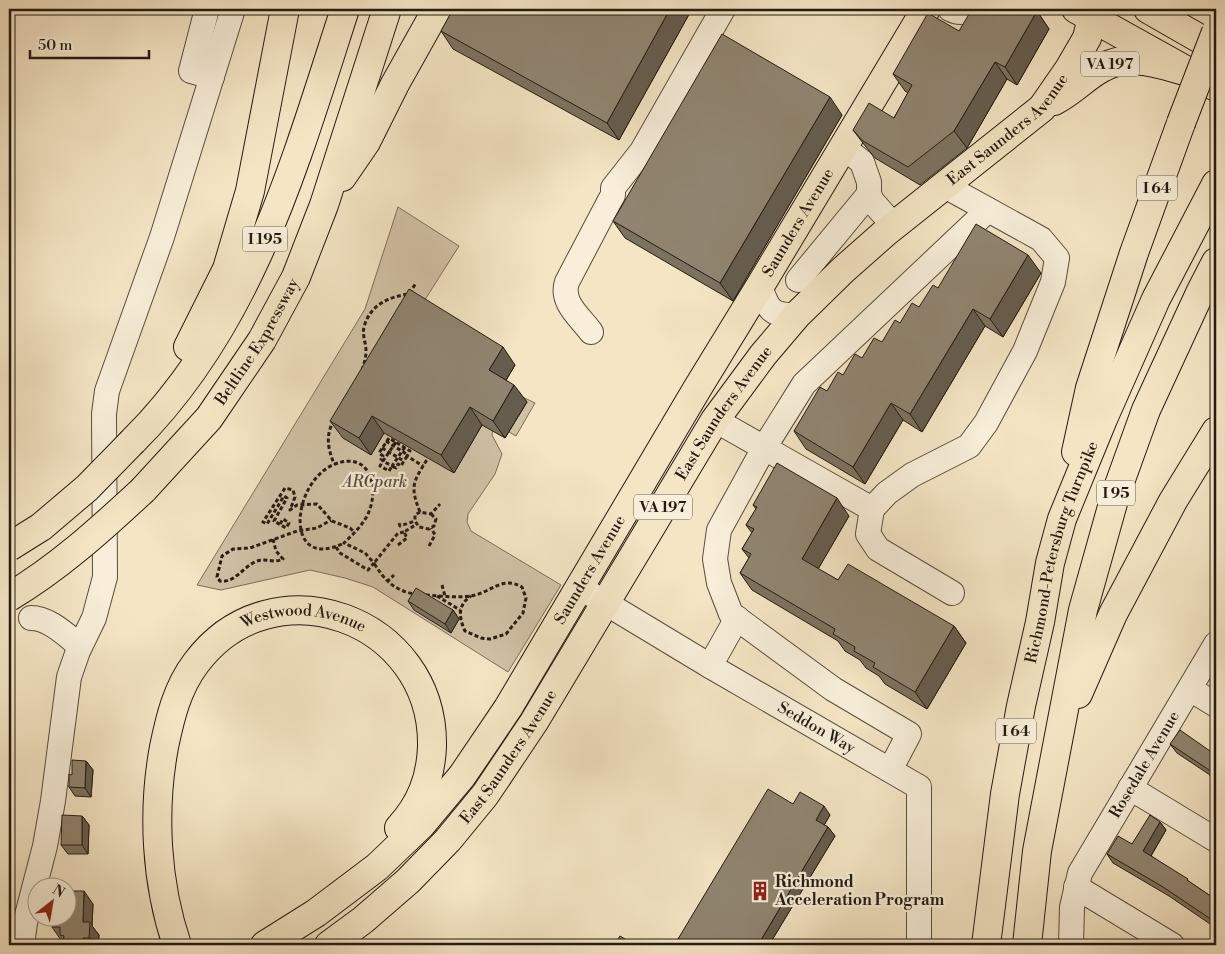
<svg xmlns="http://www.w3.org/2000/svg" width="1225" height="954" viewBox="0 0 1225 954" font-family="'Libre Bodoni',serif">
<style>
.green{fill:#d1c2a6;stroke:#7a6e5d}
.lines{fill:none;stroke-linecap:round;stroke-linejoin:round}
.minor-casing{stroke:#584d40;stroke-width:26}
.major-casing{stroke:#241a14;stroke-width:30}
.highway-casing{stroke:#241a14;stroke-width:30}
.path{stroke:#241a14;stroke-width:3;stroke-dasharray:4 2.5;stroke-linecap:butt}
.minor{stroke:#f8eed9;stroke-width:24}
.major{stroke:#f4e5c4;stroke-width:28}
.highway{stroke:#f4e5c4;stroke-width:28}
.highway-bridge-casing{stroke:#241a14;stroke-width:30;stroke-linecap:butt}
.highway-bridge{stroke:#f4e5c4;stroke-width:28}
.wall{fill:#7c7260;stroke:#241a14}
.shaded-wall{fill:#655c4e;stroke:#241a14}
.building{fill:#908470;stroke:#241a14}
.labels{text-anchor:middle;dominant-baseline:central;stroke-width:4.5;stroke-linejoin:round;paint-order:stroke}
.shield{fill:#f8eed9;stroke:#645a4f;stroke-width:1}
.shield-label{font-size:15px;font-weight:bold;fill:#241a14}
.street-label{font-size:16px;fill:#241a14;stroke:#f8eed9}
.park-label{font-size:16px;font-style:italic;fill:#584c40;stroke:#f8eed9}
.poi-label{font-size:16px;font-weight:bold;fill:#241a14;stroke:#f8eed9;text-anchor:start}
</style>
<rect width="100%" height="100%" fill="#f4e5c4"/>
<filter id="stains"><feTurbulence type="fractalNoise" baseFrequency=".004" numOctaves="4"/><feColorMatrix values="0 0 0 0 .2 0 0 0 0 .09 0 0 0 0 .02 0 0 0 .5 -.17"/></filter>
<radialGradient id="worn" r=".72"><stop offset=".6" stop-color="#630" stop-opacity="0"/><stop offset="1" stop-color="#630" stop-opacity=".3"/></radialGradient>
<path class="green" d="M 398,207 L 459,246 L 421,306 L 515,365 L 502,387 L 535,403 L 516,436 L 495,424 L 492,435 L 502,454 L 495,474 L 468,514 L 467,522 L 471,531 L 561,585 L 508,672 L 373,587 L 345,578 L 310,570 L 221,590 L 197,585 L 365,309 Z"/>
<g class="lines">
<defs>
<g id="minor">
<path d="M 207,9 L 191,71 L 212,77"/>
<path d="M 950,9 C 956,12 962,14 968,9"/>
<path d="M 843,147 L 862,162 L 869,182 L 869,194 L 872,201 L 894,226"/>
<path d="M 798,280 L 869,194"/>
<path d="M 760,286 C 768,310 771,316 797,315"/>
<path d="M 591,332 C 580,317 560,302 567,282 L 609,202 L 613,195 L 613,188 L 642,151 L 723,9"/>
<path d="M 715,420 L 872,509 L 887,493 L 912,475 L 969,446 L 986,423 L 1025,351 L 1053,282 L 1057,258 L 1041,239 L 945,186"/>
<path d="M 872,509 L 868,534 L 878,549 L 952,593"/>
<path id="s1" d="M 579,587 L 710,666 L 919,787 L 919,945"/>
<path d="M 31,618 C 49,618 66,635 80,646"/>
<path d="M 710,666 L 737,618"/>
<path d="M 1190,689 L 1216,705"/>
<path d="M 890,770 L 909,734 L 833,689 L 731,614 L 719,583 L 715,559 L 719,530 L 764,448 L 804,384 L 988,210"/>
<path d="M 1130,788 L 1216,840"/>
<path d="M 1076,887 L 1172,945"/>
<path d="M 22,945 L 25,923 L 45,846 L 53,801 L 69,677 L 78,651 L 94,618 L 105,577 L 104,414 L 107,391 L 162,237 L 233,9"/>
<path id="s2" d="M 1071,945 L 1072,907 L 1080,873 L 1216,644"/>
</g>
<g id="major">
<path d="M 1076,9 L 1216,87"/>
<path d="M 1148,9 L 1216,48"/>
<path d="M 1054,101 C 1072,92 1085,77 1102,68 C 1130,52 1161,65 1189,72"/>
<path id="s3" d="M 177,945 C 156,883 152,812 164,747 C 170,718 177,688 196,663 C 273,560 434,619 432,746 C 431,778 421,804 399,828"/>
<path id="s4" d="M 265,945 L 316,913 L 377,867 L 421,825 L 462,776 L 508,708 L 697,389 L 760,286 L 926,9"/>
<path id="s5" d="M 329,945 L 363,920 L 408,881 L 448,840 L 485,795 L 534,722 L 715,420 L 763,355 L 797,315 L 843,270 L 886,232 L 1042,108 L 1069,69 L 1087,38 L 1094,9"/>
</g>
<g id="highway">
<path d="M 342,177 L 366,142 L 395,84 L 437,9"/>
<path d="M 188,347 L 227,269 L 250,191 L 285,9"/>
<path d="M 133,441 C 251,324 295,163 345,9"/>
<path d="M 1076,452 L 1090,388 L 1134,253 L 1181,123"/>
<path id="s6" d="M 143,490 L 209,418 L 262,340 L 296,277 L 324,205 L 387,9"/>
<path d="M 1078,694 L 1113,614 L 1173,501 L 1216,431"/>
<path id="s7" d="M 986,945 L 1005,794 L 1021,706 L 1040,622 L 1050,563 L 1062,519 L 1103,419 L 1156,299 L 1216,184"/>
<path d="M 1027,945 L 1037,851 L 1083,610 L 1115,496 L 1146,410 L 1200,293 L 1216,262"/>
</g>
</defs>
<use href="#minor" class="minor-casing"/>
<use href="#major" class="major-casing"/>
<use href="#highway" class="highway-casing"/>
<path class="path" d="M 362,370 C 364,364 366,358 366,351 C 366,343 362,335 364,327 C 370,305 388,297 409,294 L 416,283
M 334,420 C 325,436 328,448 334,464
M 386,441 L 408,455
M 396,442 L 383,461 L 392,466 L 405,447
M 382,448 L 404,461
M 407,456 L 401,466 L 398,464 L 396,468 L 392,466 L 389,471 L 380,466 L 383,461 L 381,459 L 383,456 L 379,453 L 389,438 L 410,451 L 407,456 L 423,466
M 420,512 C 409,485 414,481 428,458
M 431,514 L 436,519 L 434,526 L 429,529 L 419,527 L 415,521 L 415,515 L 420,512 L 431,514 L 440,504
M 399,523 L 400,526 L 415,521
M 280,524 L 283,519 L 289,523 L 286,528 L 274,521 L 287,498 L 284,496 L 267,524 L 263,522 L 285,488 L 293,490 L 295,497 L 290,510 L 297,505 L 317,504 L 332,521 L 350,528 L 354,532
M 404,532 L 398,533 L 374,563 C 384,580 395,591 415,594
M 273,539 L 276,551 L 283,559 C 274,564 264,557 255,562 C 242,568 235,583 220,581 L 217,577 L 222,556 L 233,549 L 250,548 L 297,531 L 317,528 L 331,520
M 398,545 L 407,538 L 404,532 L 417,524
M 429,546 L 435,535 L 431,528
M 336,547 L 340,553 L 368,570 L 374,563 L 365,553 L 344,543 C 352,535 361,527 367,516 C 380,491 372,450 335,464 C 291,481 283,573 344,543
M 387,582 L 394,575
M 442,585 L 445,596
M 426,595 C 440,596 456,598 470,596 C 490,594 501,575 522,587 L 526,598 L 523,613 L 506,634 L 490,639 L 481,638 L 465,631 C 459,618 457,605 471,596
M 437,596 L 460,610"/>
<use href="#minor" class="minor"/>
<use href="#major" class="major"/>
<use href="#highway" class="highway"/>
<defs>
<path id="highway-bridge" d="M 1181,123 L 1216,32
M 9,547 L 41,527 L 87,488 L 133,441
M 9,597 C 58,568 101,529 143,490"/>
</defs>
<use href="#highway-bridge" class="highway-bridge-casing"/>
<use href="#highway-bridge" class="highway-bridge"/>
</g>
<path class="wall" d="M 692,9 L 619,140 L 453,49 L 441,31 Z
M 1037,11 L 1049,29 L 1017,85 L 1007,79 L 967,148 L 920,185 L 875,158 L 866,147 L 853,130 L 894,118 L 908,93 L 905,91 L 893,74 L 959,31 Z
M 842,115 L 733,301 L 625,238 L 613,221 Z
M 1041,273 L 1003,337 L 985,326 L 922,432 L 903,420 L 865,484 L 806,449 L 794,431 L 827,391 L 843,375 L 882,342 L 900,323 L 919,307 L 938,288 Z
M 515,365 L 506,380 L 527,402 L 505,438 L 482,425 L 454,473 L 384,433 L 371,455 L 343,438 L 330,421 Z
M 753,505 L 849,516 L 818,569 L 838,580 L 954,626 L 966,643 L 927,709 L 885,684 L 879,676 L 866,668 L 860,660 L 845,651 L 838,641 L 752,590 L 740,573 L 749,558 L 742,549 L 752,533 L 746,525 L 756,509 Z
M 408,601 L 453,610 L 459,619 L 451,633 L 414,610 Z
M 1170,744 L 1216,753 L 1216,785 L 1210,776 L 1210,775 L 1177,753 Z
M 86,761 L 93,770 L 91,797 L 75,796 L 69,787 L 72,775 Z
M 793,804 L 830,815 L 824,825 L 828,827 L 835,836 L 769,945 L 682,945 L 678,939 Z
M 82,816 L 89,825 L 88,854 L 68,854 L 61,845 Z
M 1160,822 L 1166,830 L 1151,856 L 1212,897 L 1216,891 L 1216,928 L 1169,896 L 1113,863 L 1107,854 L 1132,844 Z
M 93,904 L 92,926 L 99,935 L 98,945 L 63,945 L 63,940 L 61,940 L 52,927 Z"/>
<path class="shaded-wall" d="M 670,9 L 692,9 L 619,140 L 607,123 Z
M 1037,11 L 1049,29 L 1017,85 L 1005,67 Z
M 995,62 L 1007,79 L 967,148 L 954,131 Z
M 830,97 L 842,115 L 733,301 L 720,283 Z
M 1028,255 L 1041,273 L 1003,337 L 990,319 Z
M 973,309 L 985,326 L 922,432 L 910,414 Z
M 503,347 L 515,365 L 502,387 L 489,370 Z
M 514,385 L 527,402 L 505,438 L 493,421 Z
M 891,403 L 903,420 L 865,484 L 853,467 Z
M 470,407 L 482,425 L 454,473 L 441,455 Z
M 372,416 L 384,433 L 371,455 L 359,438 Z
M 837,498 L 849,516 L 814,576 L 802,559 Z
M 453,610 L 459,619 L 451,633 L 445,624 Z
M 954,626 L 966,643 L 927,709 L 915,692 Z
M 86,761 L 93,770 L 91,797 L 85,788 Z
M 824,806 L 830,815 L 822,829 L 816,820 Z
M 82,816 L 89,825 L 88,854 L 82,845 Z
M 1160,822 L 1166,830 L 1149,859 L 1143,851 Z
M 828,827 L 835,836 L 769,945 L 758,945 Z
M 84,891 L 93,904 L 92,926 L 99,935 L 98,945 L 94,945 L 89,938 L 83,922 Z
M 83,938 L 88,945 L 83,945 Z"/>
<path class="building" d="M 453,9 L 670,9 L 607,123 L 441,31 Z
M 972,9 L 1033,9 L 1037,11 L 1005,67 L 995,62 L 954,131 L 908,167 L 863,141 L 853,130 L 869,103 L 894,118 L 912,85 L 893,74 L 928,13 L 959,31 Z
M 722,34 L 830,97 L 720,283 L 613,221 Z
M 976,224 L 1028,255 L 990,319 L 973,309 L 910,414 L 891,403 L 853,467 L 794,431 L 820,387 L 827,391 L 838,372 L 843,375 L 855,354 L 862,358 L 874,338 L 882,342 L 895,320 L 900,323 L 912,303 L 919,307 L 933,285 L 938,288 Z
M 409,289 L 503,347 L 489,370 L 514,385 L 493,421 L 470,407 L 441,455 L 372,416 L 359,438 L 330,421 Z
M 777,463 L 837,498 L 802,559 L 838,580 L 848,564 L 954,626 L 915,692 L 873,667 L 875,663 L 854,651 L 855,647 L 833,634 L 835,629 L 740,573 L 751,554 L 742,549 L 754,529 L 746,525 L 757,507 L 753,505 Z
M 416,588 L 453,610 L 445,624 L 408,601 Z
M 1180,730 L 1210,751 L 1211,749 L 1216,753 L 1216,780 L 1210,776 L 1212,772 L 1170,744 Z
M 72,760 L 86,761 L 85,788 L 69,787 L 69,774 L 72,775 Z
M 768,789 L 793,804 L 800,792 L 824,806 L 816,820 L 828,827 L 758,945 L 687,945 L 678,939 Z
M 62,815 L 82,816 L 82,845 L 61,845 Z
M 1150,815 L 1160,822 L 1143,851 L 1188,879 L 1187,880 L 1212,897 L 1216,891 L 1216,920 L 1215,922 L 1163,887 L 1107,854 L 1118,836 L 1132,844 Z
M 1216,851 L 1216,859 L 1213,857 Z
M 68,891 L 84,891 L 83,922 L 90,922 L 89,938 L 83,938 L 83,945 L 63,945 L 64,936 L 60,935 L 60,927 L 52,927 L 52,916 L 68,916 Z
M 620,936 L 635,945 L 614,945 Z"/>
<defs>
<symbol id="building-bare" viewBox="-9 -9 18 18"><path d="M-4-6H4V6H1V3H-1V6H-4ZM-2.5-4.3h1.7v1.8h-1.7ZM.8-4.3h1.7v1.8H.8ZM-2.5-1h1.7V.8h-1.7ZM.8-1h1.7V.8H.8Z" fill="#8f2418" stroke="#f8eed9" stroke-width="2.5" paint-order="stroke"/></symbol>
</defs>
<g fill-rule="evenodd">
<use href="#building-bare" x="746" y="877" width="28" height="28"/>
</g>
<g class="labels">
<g class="shield">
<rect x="1081" y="51.5" width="58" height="25" rx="4"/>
<rect x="1137" y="175.5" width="40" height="25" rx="4"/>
<rect x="242.5" y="226.5" width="45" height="25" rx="4"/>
<rect x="1097" y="480.5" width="38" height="25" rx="4"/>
<rect x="634" y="494.5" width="58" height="25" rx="4"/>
<rect x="996" y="718.5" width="40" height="25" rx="4"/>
</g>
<g class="shield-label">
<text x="1110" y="64">VA 197</text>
<text x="1157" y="188">I 64</text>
<text x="265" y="239">I 195</text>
<text x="1116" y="493">I 95</text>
<text x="663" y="507">VA 197</text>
<text x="1016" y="731">I 64</text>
</g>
<g class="street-label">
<text stroke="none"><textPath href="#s5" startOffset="1072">East Saunders Avenue</textPath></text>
<text stroke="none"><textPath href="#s4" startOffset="909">Saunders Avenue</textPath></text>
<text stroke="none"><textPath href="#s6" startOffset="188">Beltline Expressway</textPath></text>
<text stroke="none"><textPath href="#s5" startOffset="668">East Saunders Avenue</textPath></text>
<text stroke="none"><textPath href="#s7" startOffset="401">Richmond-Petersburg Turnpike</textPath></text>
<text stroke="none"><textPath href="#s4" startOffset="504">Saunders Avenue</textPath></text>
<text stroke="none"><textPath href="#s3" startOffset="416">Westwood Avenue</textPath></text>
<text stroke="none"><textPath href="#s1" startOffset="276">Seddon Way</textPath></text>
<text stroke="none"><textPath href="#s5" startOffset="262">East Saunders Avenue</textPath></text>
<text stroke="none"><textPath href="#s2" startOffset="199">Rosedale Avenue</textPath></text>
</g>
<g class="park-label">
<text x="375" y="482">ARCpark</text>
</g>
<g class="poi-label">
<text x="775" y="882">Richmond<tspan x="775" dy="18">Acceleration Program</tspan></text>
</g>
</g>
<rect width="1225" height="954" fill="none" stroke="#f4e5c4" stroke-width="30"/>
<rect x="10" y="10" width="1205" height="934" fill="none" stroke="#241a14" stroke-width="2.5"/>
<rect x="15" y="15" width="1195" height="924" fill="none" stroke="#241a14"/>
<g transform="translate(52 902) rotate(31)"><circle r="24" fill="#f8eed9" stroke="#a3998a"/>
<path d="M0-4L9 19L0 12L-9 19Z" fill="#8f2418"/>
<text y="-8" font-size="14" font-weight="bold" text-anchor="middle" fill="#241a14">N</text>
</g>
<path d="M30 50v8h119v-8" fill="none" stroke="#241a14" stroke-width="2.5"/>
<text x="38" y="50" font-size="15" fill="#241a14" stroke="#f8eed9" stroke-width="4" paint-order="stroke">50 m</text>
<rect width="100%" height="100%" filter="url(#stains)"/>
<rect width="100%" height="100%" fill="url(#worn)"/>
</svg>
